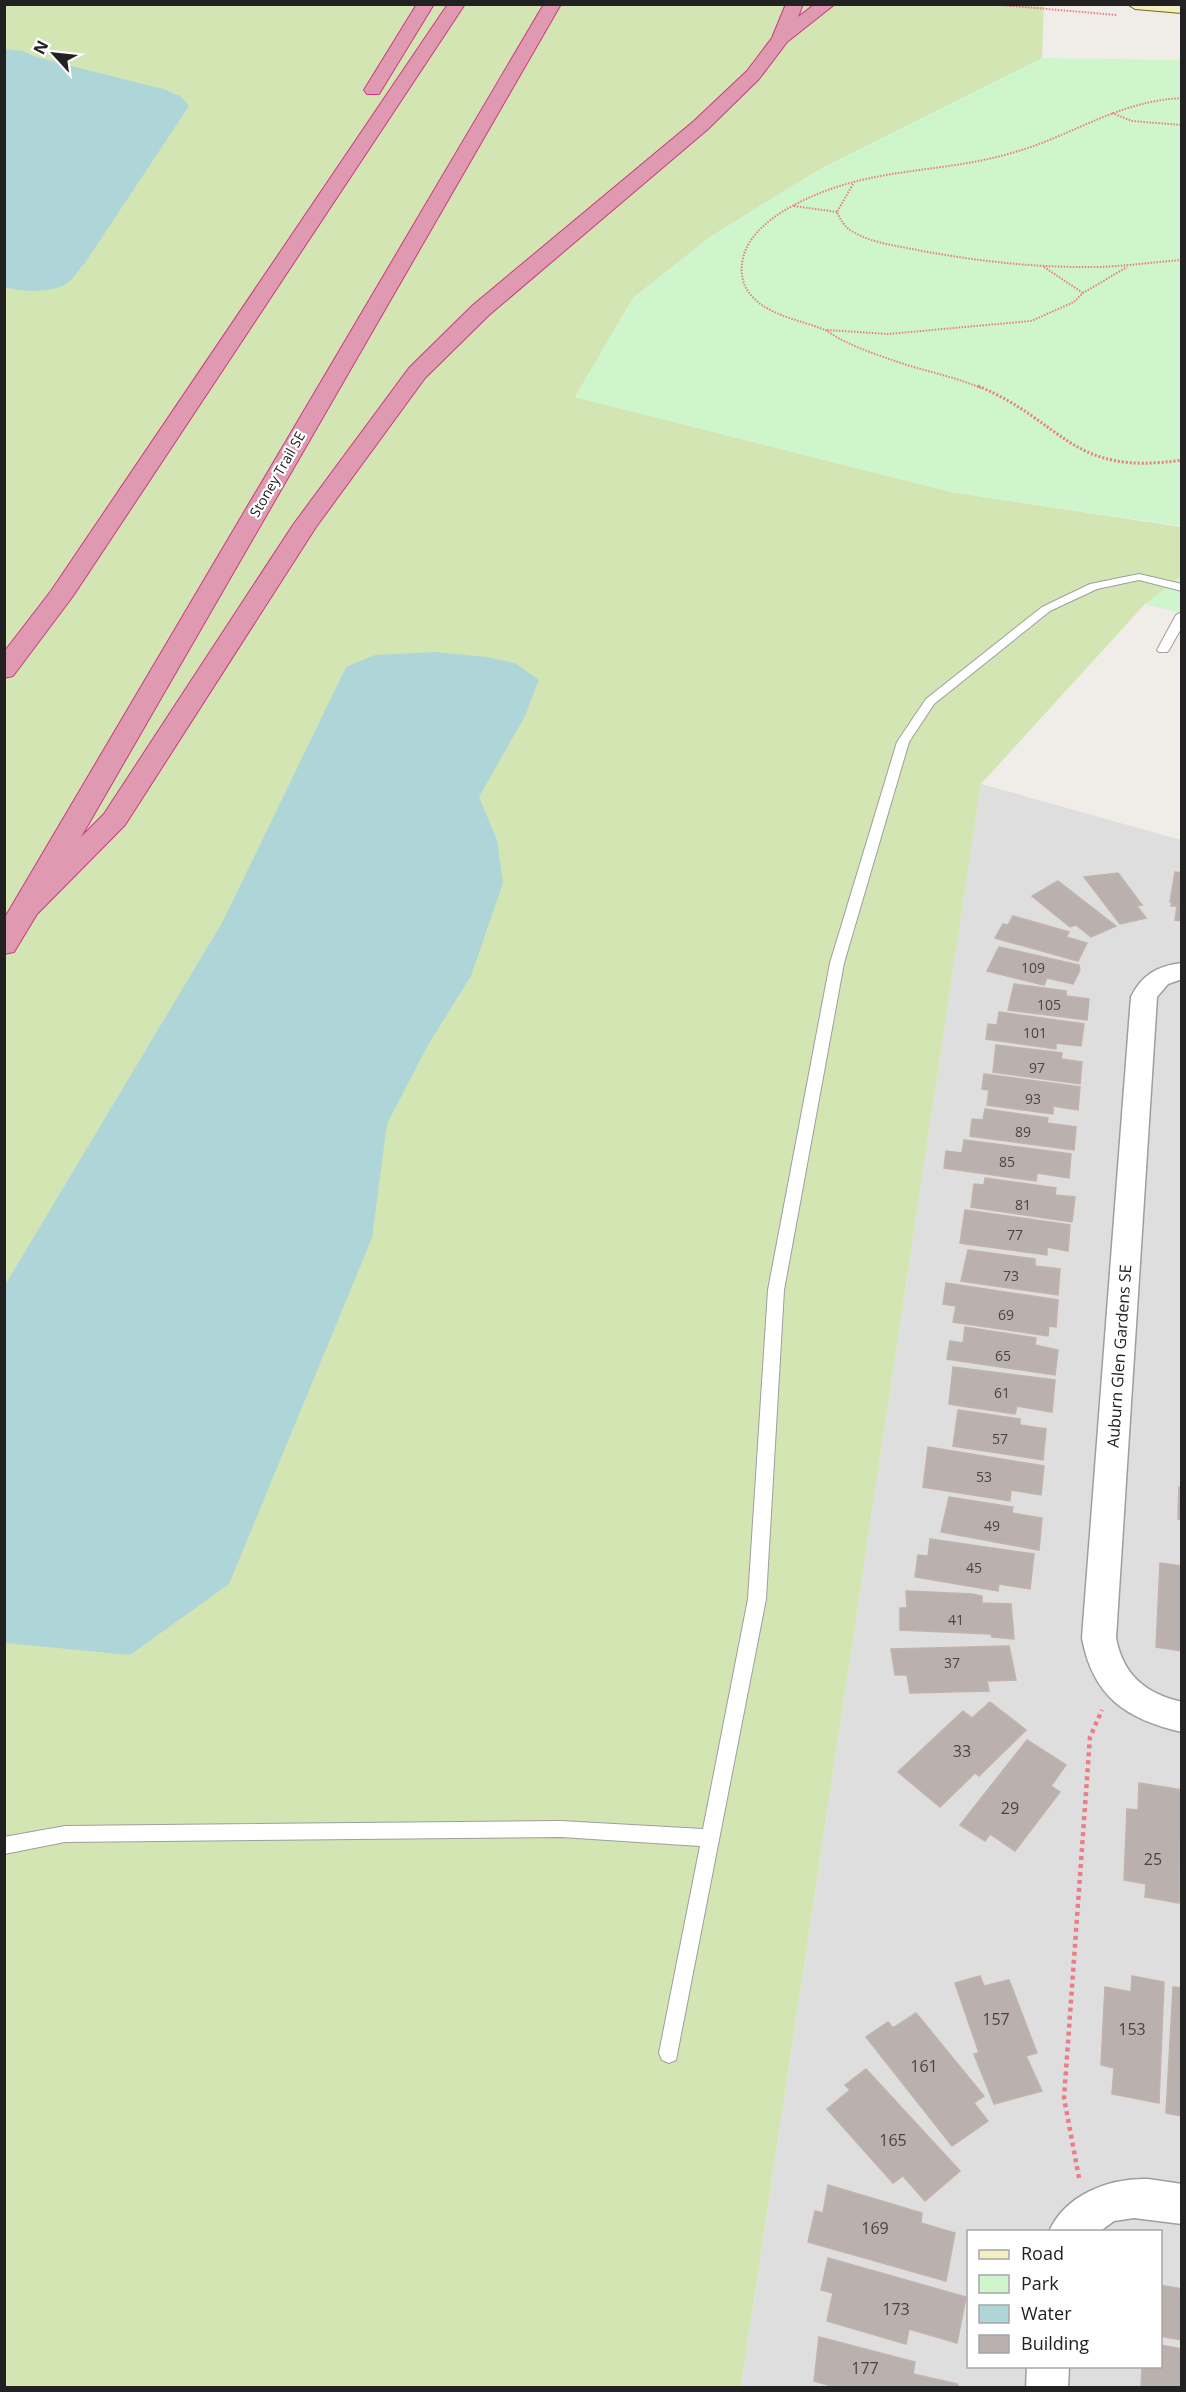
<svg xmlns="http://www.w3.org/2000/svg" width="1186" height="2392" viewBox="0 0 1186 2392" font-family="'Open Sans',sans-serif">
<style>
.residential{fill:#dfdede;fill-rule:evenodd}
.grass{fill:#d4e5b4}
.park{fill:#cef5cb}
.water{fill:#aed6d9}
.building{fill:#bab1ae;stroke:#c1b2ac;stroke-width:1.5}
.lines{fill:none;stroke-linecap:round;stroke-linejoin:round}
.service-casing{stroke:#9e9e9e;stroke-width:2}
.minor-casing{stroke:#9e9e9e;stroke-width:3}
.secondary-casing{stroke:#706b10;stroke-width:2}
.motorway-casing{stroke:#cb3982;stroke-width:2}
.path-far2{stroke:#ed7d84;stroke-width:2;stroke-dasharray:1.5 1.5;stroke-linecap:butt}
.path-far1{stroke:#ed7d84;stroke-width:3;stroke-dasharray:2 2;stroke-linecap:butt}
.path{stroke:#ed7d84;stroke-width:4.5;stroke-dasharray:4 4;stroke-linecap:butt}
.service{fill:#fff;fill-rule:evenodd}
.minor{fill:#fff;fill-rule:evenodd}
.secondary{fill:#f4efc3;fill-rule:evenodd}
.motorway{fill:#df99b1;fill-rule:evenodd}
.labels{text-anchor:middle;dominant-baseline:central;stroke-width:4.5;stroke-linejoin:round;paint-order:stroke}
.far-street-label{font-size:14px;fill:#212121;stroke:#fff}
.number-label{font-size:14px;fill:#474544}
.street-label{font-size:16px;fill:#212121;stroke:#fff}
.near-number-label{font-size:16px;fill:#474544}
</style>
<rect width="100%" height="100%" fill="#f0ede9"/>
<path class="residential" d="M 981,784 L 1181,840 L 1181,2387 L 741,2388 ZM 968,2232 L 1160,2232 L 1160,2366 L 968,2366 Z"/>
<path class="grass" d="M 5,5 L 1044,5 L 1042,58 L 820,169 L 710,237 L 633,298 L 575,397 L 951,492 L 1181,527 L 1181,579 L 1145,604 L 981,784 L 741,2387 L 5,2388 Z"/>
<path class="park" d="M 1042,58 L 1181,60 L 1181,526 L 951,492 L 575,397 L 633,298 L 710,237 L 820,169 Z
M 1181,576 L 1181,613 L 1145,604 Z"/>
<path class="water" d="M 5,49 L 23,51 L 36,57 L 163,89 L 180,96 L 189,106 L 85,263 C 79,269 73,280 66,284 C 52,293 19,292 5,287 Z
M 435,652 L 487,657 L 515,663 L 539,680 L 525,716 L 479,797 L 497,840 L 503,883 L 471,976 L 428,1045 L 387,1124 L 372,1238 L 229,1584 L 130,1655 L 5,1643 L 5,1285 L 223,921 L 346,667 L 375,655 Z"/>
<path class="building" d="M 1175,872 L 1182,873 L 1182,921 L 1175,920 L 1177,906 L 1171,906 L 1172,902 L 1170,902 Z
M 1118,873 L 1142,905 L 1137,906 L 1146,918 L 1120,924 L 1084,877 Z
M 1058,881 L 1116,926 L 1091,937 L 1076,925 L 1070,927 L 1032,896 Z
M 1013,916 L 1069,932 L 1066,937 L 1087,943 L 1078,961 L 995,938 L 1003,924 L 1008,925 Z
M 999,947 L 1079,965 L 1080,970 L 1073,984 L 1047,978 L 1044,985 L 987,971 Z
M 1014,984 L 1066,991 L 1066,996 L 1089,999 L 1087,1020 L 1008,1010 Z
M 999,1012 L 1084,1024 L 1081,1046 L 1056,1043 L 1056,1049 L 986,1039 L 988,1024 L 997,1025 Z
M 996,1045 L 1062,1053 L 1061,1059 L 1082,1062 L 1080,1084 L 993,1072 Z
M 984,1074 L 1080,1087 L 1078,1110 L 1053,1106 L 1053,1114 L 987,1105 L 989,1090 L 982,1089 Z
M 985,1109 L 1048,1118 L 1047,1123 L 1076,1127 L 1074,1150 L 970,1136 L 972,1119 L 983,1120 Z
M 964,1140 L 1071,1154 L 1069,1178 L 1037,1173 L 1036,1181 L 944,1168 L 946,1151 L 962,1153 Z
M 985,1178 L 1056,1188 L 1055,1195 L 1075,1197 L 1072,1222 L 971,1207 L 974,1184 L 984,1185 Z
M 965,1210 L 1070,1225 L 1068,1251 L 1047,1247 L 1047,1255 L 960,1243 Z
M 968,1250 L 1035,1259 L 1035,1266 L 1060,1269 L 1058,1295 L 961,1281 Z
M 946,1283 L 1058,1300 L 1056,1327 L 1049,1326 L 1048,1336 L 953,1322 L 956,1306 L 943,1304 Z
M 965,1327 L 1036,1338 L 1035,1345 L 1058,1350 L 1055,1375 L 947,1359 L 950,1341 L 963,1343 Z
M 953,1367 L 1055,1380 L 1052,1412 L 1017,1406 L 1015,1414 L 949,1404 Z
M 958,1410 L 1020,1419 L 1020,1425 L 1046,1429 L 1043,1460 L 953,1446 Z
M 928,1447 L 1044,1466 L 1041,1495 L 1011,1490 L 1010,1501 L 923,1487 Z
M 1179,1487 L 1182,1488 L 1182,1520 L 1178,1519 Z
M 949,1497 L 1013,1507 L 1012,1513 L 1042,1518 L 1039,1550 L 941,1532 Z
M 930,1539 L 1034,1554 L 1030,1589 L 999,1584 L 998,1591 L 915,1577 L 918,1555 L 928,1556 Z
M 1160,1563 L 1182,1566 L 1182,1651 L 1156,1647 Z
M 906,1591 L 972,1594 L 982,1596 L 982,1603 L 1011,1604 L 1014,1639 L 992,1637 L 991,1634 L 900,1630 L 900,1608 L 907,1608 Z
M 1009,1646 L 1016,1680 L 987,1681 L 989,1691 L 910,1693 L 907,1675 L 895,1675 L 891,1649 Z
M 990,1702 L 1026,1730 L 979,1776 L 975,1773 L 940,1807 L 898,1772 L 963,1711 L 972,1718 Z
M 1027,1740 L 1066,1765 L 1051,1786 L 1060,1792 L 1015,1851 L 990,1834 L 985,1841 L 960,1825 Z
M 1139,1783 L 1182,1790 L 1179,1903 L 1145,1897 L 1146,1884 L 1124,1880 L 1127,1809 L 1138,1810 Z
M 980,1976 L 984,1986 L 1009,1980 L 1037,2053 L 1026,2056 L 1042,2091 L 994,2104 L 974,2054 L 979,2053 L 955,1983 Z
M 1132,1976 L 1164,1982 L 1159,2103 L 1112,2094 L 1114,2068 L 1101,2065 L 1105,1987 L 1131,1992 Z
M 1173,1987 L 1182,1988 L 1182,2116 L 1166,2113 Z
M 916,2013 L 984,2096 L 974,2103 L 988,2121 L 952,2146 L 866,2037 L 888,2022 L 893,2028 Z
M 866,2069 L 960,2171 L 925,2201 L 903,2176 L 893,2183 L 827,2109 L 850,2090 L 845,2085 Z
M 828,2185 L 922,2213 L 921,2223 L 955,2233 L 946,2281 L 808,2242 L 815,2211 L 823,2213 Z
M 828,2258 L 966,2297 L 957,2343 L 909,2329 L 906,2344 L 827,2321 L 833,2293 L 821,2290 Z
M 1160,2285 L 1182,2289 L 1182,2340 L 1160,2336 Z
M 819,2337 L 915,2362 L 913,2374 L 958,2384 L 958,2388 L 838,2388 L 814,2381 Z
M 1160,2345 L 1182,2349 L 1182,2388 L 1141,2388 L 1142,2366 L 1160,2366 Z"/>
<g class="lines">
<defs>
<path id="service" d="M 1139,574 L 1182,584 L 1182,591 L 1139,580 L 1097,589 L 1050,611 L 934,704 L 909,742 L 844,963 L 784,1290 L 766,1599 L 676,2060 L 669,2063 L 662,2060 L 659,2053 L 700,1846 L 561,1837 L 65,1842 L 4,1854 L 4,1837 L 65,1826 L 561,1821 L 703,1829 L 748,1599 L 768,1290 L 830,963 L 897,742 L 926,699 L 1042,607 L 1090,584 Z
M 1182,612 L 1182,627 L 1169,650 L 1167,652 L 1159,652 L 1157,650 L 1176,615 Z"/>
<path id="minor" d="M 1182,963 L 1182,979 L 1168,984 L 1157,997 L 1116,1638 C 1123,1675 1146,1694 1182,1702 L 1182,1732 C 1126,1719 1093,1697 1082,1638 L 1131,997 C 1142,975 1157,966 1182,963 Z
M 1148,2179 L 1182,2184 L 1182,2224 L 1134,2218 L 1114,2221 L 1099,2232 L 1049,2232 C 1065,2194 1110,2178 1148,2179 Z
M 1027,2366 L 1069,2366 L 1068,2388 L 1026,2388 Z"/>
<path id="secondary" d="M 1127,4 L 1182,4 L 1182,13 L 1135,9 Z"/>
<path id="motorway" d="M 417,4 L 434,4 L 379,94 L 367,94 L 364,90 Z
M 448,4 L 465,4 L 73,596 L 13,676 L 4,678 L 4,652 L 51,591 Z
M 544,4 L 561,4 L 81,837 L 104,814 L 293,525 L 409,368 L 473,305 L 694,121 L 747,71 L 772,38 L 786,4 L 803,4 L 798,17 L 815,4 L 835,4 L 787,42 L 759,79 L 708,129 L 489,315 L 425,378 L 316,527 L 125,825 L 37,914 L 14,952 L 4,954 L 4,919 Z"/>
</defs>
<use href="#service" class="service-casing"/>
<use href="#minor" class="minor-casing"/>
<use href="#secondary" class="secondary-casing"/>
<use href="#motorway" class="motorway-casing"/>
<path class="path-far2" d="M 989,4 L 1117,15
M 1112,113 L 1132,121 L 1182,125
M 853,184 L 837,212 C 840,219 844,226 850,230 C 868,242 892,245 912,249 C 974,261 1036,268 1099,267 C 1127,266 1154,262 1182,260
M 794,206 L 837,212
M 1044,267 L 1083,293
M 827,330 L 888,334 L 1031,321 L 1074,302 L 1083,293 L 1127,267
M 981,388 C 953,376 923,371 895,361 C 878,355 860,349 844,341 C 837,338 831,333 825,330 C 799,319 761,315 746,288 C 739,274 741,258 748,245 C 759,226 777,214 796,204 C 871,165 939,175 1015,152 C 1074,135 1118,101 1182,98"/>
<path class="path-far1" d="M 978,386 C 1065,422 1070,477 1182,460"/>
<path class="path" d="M 1079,2178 L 1064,2098 L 1090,1737 L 1102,1710"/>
<use href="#service" class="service"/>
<use href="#minor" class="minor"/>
<use href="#secondary" class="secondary"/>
<use href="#motorway" class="motorway"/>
</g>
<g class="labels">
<g class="far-street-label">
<text transform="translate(277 474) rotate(-60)">Stoney Trail SE</text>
</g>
<g class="number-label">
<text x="1033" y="967">109</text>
<text x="1049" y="1004">105</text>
<text x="1035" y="1032">101</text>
<text x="1037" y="1067">97</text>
<text x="1033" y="1098">93</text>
<text x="1023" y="1131">89</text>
<text x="1007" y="1161">85</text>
<text x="1023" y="1204">81</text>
<text x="1015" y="1234">77</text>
<text x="1011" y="1275">73</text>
<text x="1006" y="1314">69</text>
<text x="1003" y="1355">65</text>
<text x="1002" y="1392">61</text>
<text x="1000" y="1438">57</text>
<text x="984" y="1476">53</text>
<text x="992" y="1525">49</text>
<text x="974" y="1567">45</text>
<text x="956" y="1619">41</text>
<text x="952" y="1662">37</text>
</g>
<g class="street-label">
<text transform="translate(1119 1356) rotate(-86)">Auburn Glen Gardens SE</text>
</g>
<g class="near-number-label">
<text x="962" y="1751">33</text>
<text x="1010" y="1808">29</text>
<text x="1153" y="1859">25</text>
<text x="996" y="2019">157</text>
<text x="1132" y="2029">153</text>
<text x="924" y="2066">161</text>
<text x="893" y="2140">165</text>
<text x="875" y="2228">169</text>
<text x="896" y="2309">173</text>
<text x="865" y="2368">177</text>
</g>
</g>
<rect width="1186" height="2392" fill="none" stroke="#212121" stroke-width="12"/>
<rect x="967" y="2230" width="195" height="138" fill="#ffffff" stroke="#a6a6a6" stroke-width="1.5"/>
<rect x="979" y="2250" width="30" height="9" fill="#f4efc3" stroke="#a6a6a6" stroke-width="1.5"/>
<text x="1021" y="2260" font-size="18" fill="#212121">Road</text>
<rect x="979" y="2275" width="30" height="18" fill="#cef5cb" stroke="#a6a6a6" stroke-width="1.5"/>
<text x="1021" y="2290" font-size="18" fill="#212121">Park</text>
<rect x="979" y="2305" width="30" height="18" fill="#aed6d9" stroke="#a6a6a6" stroke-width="1.5"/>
<text x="1021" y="2320" font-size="18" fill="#212121">Water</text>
<rect x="979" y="2335" width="30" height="18" fill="#bab1ae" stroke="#a6a6a6" stroke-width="1.5"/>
<text x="1021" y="2350" font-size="18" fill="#212121">Building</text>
<g transform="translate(54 54) rotate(297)" stroke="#ffffff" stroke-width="4.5" paint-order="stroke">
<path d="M0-4.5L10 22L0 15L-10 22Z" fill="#212121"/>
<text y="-9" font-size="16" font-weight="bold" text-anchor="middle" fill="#212121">N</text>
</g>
</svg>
